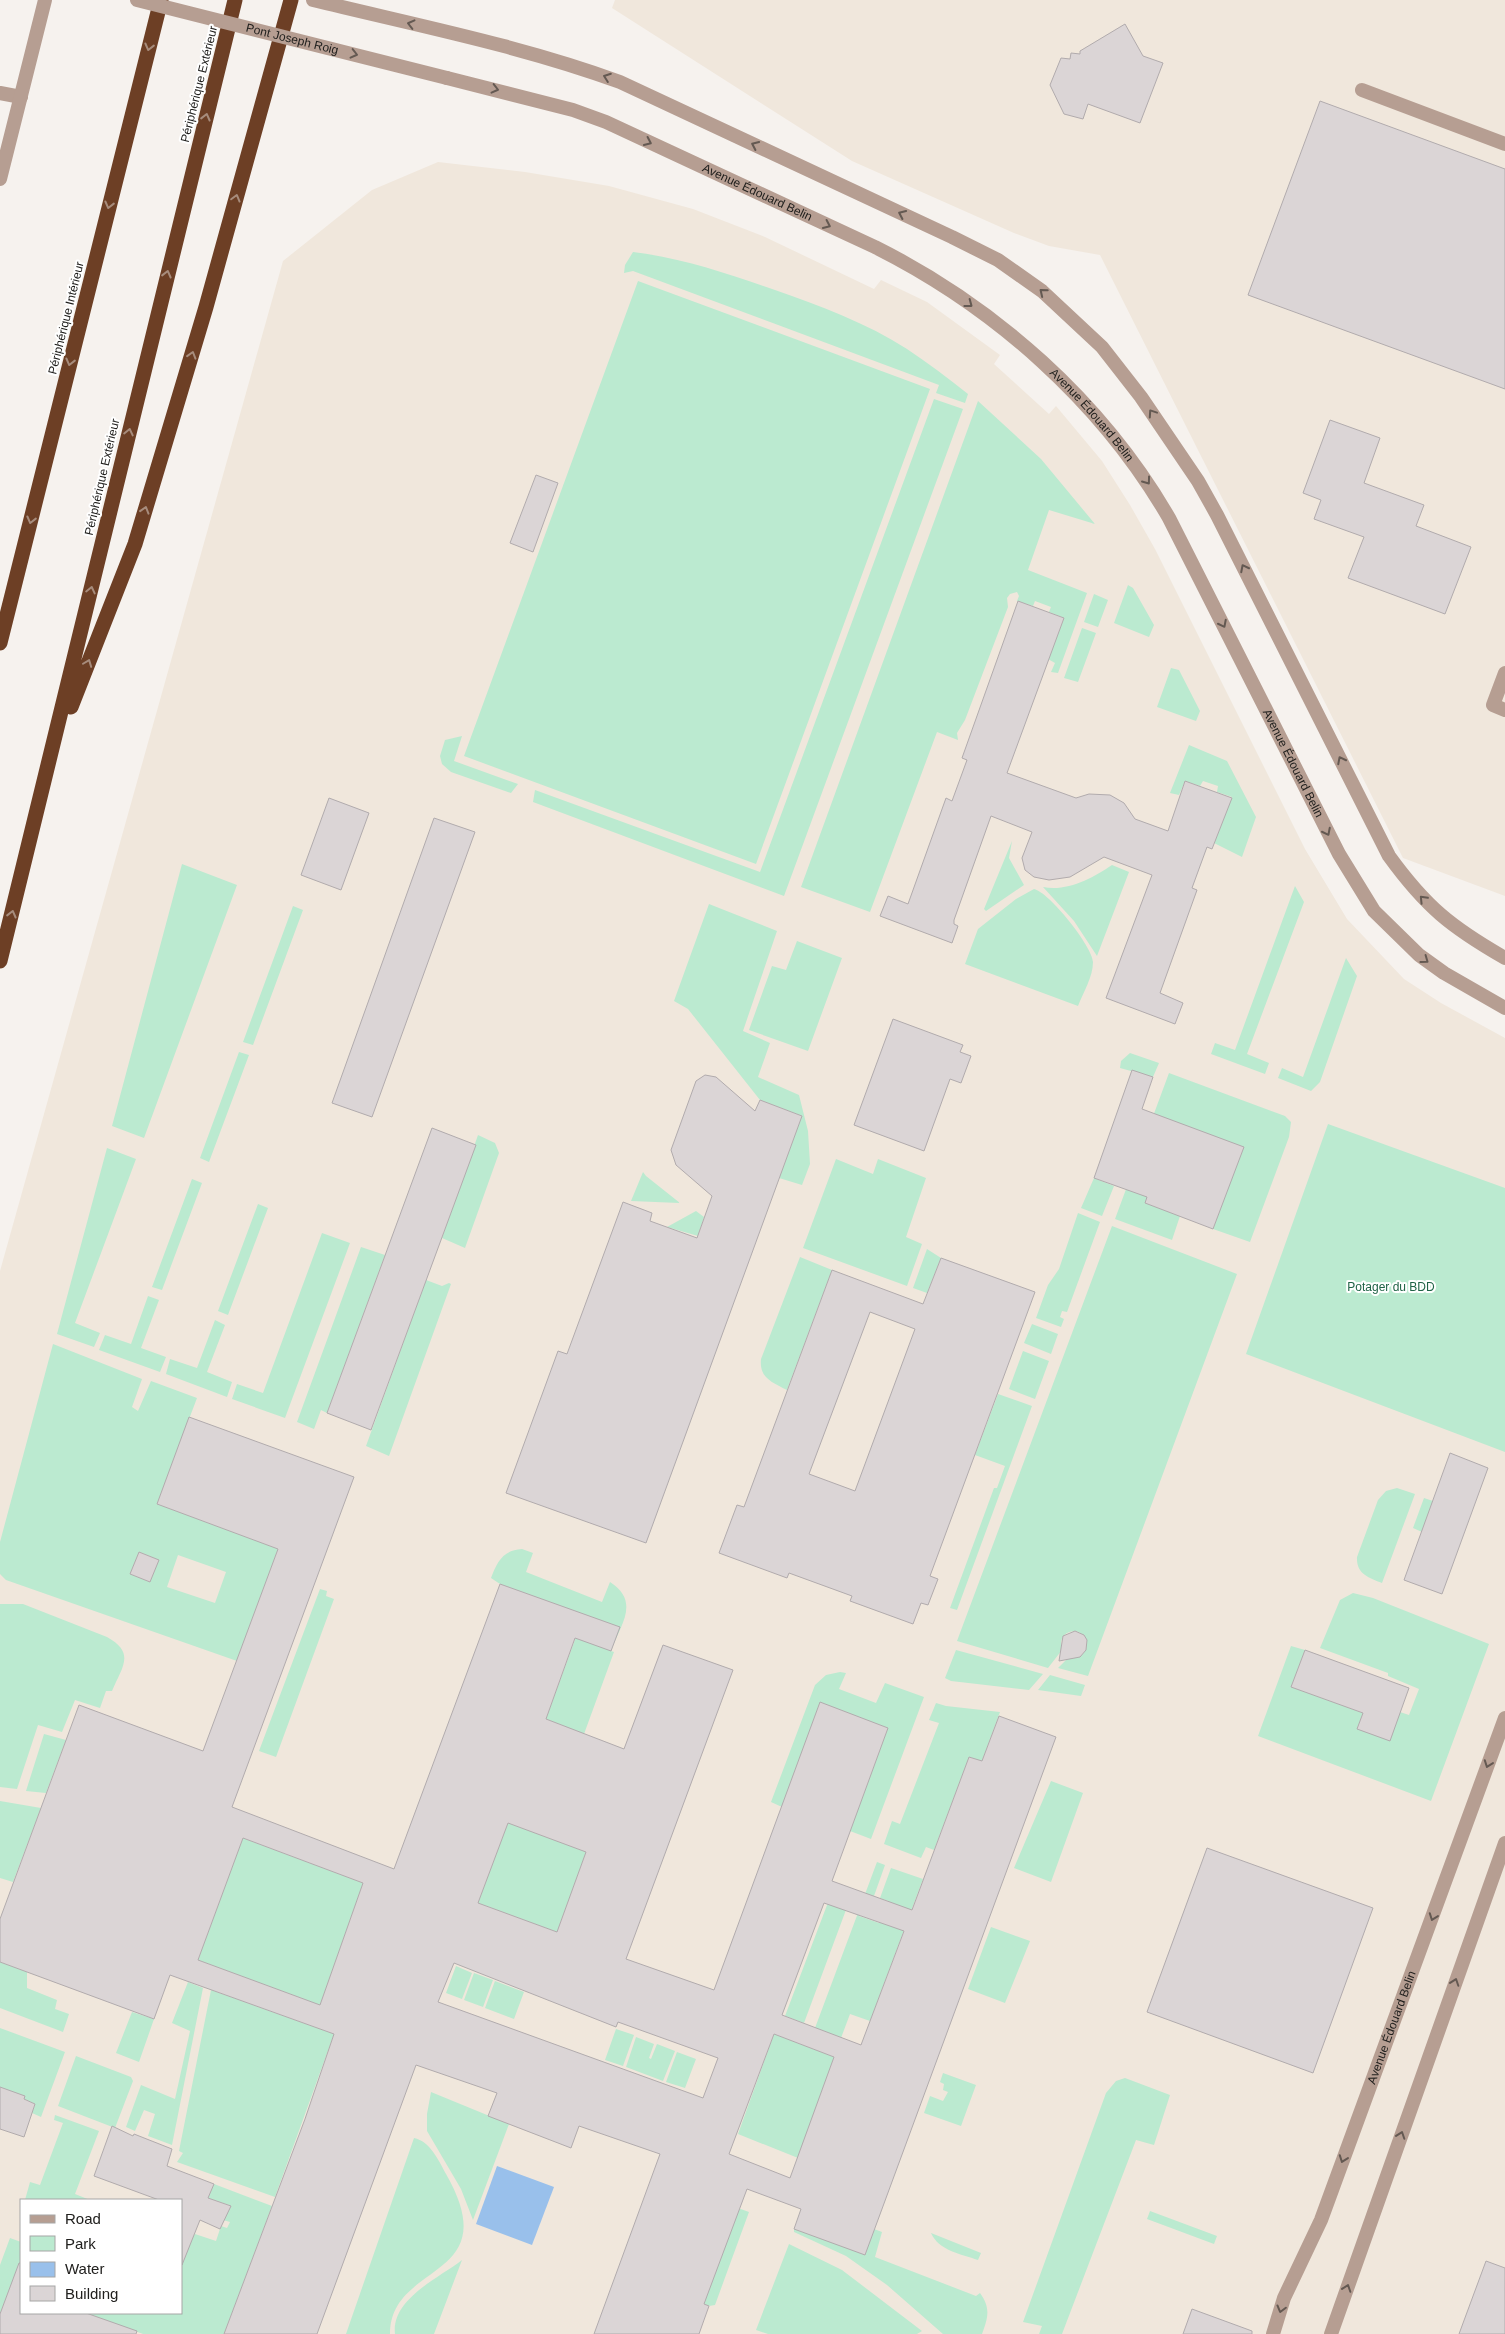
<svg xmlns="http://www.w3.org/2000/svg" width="1505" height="2334" viewBox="0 0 1505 2334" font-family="Arial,sans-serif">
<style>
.built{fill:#f0e7dc;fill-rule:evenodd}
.green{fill:#bbead0;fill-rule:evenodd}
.water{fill:#99c0eb}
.building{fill:#dbd5d6;stroke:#b1abad;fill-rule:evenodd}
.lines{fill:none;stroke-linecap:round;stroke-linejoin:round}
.minor{stroke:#b69e92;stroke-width:14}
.motorway{stroke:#6d3f25;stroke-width:15}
.minor-bridge{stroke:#b69e92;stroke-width:14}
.oneway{stroke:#645952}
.oneway2{stroke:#a78c7c}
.labels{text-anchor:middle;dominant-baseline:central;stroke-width:4;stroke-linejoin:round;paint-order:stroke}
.street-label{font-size:12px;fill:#21201e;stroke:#fff}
.park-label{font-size:12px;fill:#206346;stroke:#fff}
</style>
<rect width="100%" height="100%" fill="#f6f2ee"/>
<path class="built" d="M 615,0 L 1505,0 L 1505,896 L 1403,858 L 1100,255 L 1049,246 L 1014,233 L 852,161 L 612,8 Z
M 438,162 L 525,172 L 609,186 L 693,209 L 765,237 L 874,289 L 881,280 L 927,302 L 1000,355 L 994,364 L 1049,414 L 1056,406 L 1102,461 L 1130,505 L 1155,549 L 1305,849 L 1347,919 L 1404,979 L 1441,1003 L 1505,1038 L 1505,2334 L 0,2334 L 0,1271 L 283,261 L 372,190 ZM 21,2200 L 181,2200 L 181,2313 L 21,2313 Z"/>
<path class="green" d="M 633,252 C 683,258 728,274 775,290 C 820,306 867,323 907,349 C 928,363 948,378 968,394 L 965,403 L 936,393 L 939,385 L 633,271 L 624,273 L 625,265 Z
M 638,281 L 930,389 L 756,864 L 464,756 Z
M 934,399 L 963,409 L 784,896 L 533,802 L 535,790 L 760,872 Z
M 978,401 L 1041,459 L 1095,524 L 1049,510 L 1028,570 L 1087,593 L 1058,673 L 1051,672 L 1055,663 L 1048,659 L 1064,618 L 1049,612 L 1051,607 L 1035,601 L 1033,606 L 1017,601 L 1019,596 L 1017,592 L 1010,594 L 1007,598 L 1008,607 L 965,720 L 957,733 L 958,740 L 937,732 L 870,912 L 801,887 Z
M 1128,585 L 1133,588 L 1154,625 L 1149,637 L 1114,623 Z
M 1094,594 L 1108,600 L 1098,627 L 1084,622 Z
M 1082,628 L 1096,633 L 1078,682 L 1064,678 Z
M 1171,668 L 1179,670 L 1200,711 L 1196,721 L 1157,707 Z
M 462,736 L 454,761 L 518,784 L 511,793 L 451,772 L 442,764 L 440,756 L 445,740 Z
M 1189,745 L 1227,761 L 1256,817 L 1242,857 L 1214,843 L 1232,797 L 1217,792 L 1218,786 L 1203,781 L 1200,786 L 1185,781 L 1179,795 L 1170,793 Z
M 1012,841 L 1009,858 L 1024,885 L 986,911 L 984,909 Z
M 182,864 L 237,885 L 144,1138 L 112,1126 Z
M 1112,865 L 1129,872 L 1097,956 L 1074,921 L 1043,887 C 1067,892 1093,878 1112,865 Z
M 1295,886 L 1304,902 L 1247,1054 L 1269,1063 L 1265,1074 L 1211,1054 L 1215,1043 L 1235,1050 Z
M 1034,889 C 1049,892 1093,947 1093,962 C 1093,977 1083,993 1078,1006 L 965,964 L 978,929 L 1016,899 Z
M 709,904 L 777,931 L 743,1031 L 770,1043 L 758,1077 L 799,1095 L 808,1131 L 810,1164 L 802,1185 L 779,1178 L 802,1116 L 760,1100 L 688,1009 L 674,1001 Z
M 293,906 L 303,910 L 253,1045 L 243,1042 Z
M 797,941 L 842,958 L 808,1051 L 749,1030 L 772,966 L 786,970 Z
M 1346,958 L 1357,976 L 1320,1082 L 1311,1091 L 1278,1078 L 1282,1068 L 1303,1077 Z
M 239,1052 L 249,1055 L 209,1162 L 200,1158 Z
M 1130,1053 L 1159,1063 L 1153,1077 L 1120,1068 L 1121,1061 Z
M 1169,1073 L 1285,1116 L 1291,1122 L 1289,1137 L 1250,1242 L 1213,1229 L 1243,1147 L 1145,1203 L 1180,1216 L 1172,1240 L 1115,1219 Z
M 1328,1124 L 1505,1188 L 1505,1452 L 1246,1354 Z
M 478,1135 L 495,1143 L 499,1153 L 465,1248 L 442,1238 Z
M 107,1148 L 136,1159 L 75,1323 L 100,1333 L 94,1347 L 57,1334 Z
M 836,1159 L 873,1174 L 878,1159 L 926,1178 L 906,1237 L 922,1244 L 907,1286 L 803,1248 Z
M 643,1172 L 646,1176 L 680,1203 L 631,1201 Z
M 1094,1178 L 1114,1186 L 1102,1216 L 1081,1208 Z
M 192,1179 L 202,1183 L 162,1290 L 152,1287 Z
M 258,1204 L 268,1208 L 228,1315 L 218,1311 Z
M 696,1211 L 704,1217 L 698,1236 L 667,1227 Z
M 1078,1213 L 1100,1222 L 1067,1312 L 1062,1311 L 1060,1317 L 1064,1319 L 1061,1327 L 1036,1318 L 1048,1285 L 1059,1269 Z
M 1112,1226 L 1237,1274 L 1088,1676 L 1058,1668 L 1069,1657 L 1080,1657 L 1086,1650 L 1087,1640 L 1079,1632 C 1067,1629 1058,1637 1062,1650 L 1048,1668 L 957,1641 Z
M 322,1233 L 350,1243 L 285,1418 L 232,1399 L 237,1384 L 263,1393 Z
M 361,1247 L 385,1255 L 327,1413 L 321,1410 L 314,1429 L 297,1422 Z
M 927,1249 L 941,1258 L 927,1293 L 913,1288 Z
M 800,1257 L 832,1270 L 787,1390 C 772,1382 759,1378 761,1359 Z
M 426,1280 L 442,1286 L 449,1283 L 451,1284 L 389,1456 L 366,1446 Z
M 148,1296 L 159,1300 L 141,1348 L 166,1357 L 160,1372 L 99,1350 L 105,1335 L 131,1344 Z
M 215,1320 L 225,1325 L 207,1372 L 232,1382 L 227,1397 L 166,1374 L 170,1359 L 197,1368 Z
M 1032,1324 L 1058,1334 L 1051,1354 L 1024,1343 Z
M 53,1344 L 142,1379 L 132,1407 L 138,1411 L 151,1381 L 197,1398 L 157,1504 L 278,1549 L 237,1661 L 6,1580 L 0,1574 L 0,1542 ZM 139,1552 L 159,1560 L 150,1582 L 130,1574 ZM 178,1555 L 226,1572 L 215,1603 L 167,1587 Z
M 1023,1351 L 1049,1361 L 1035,1399 L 1009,1389 Z
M 998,1394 L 1032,1406 L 957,1610 L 950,1608 L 994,1488 L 997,1488 L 1005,1466 L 975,1455 Z
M 1397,1488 L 1415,1494 L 1382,1583 C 1369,1578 1356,1574 1357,1557 L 1378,1500 L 1386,1491 Z
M 1424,1498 L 1433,1501 L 1422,1532 L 1413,1528 Z
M 522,1549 L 533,1553 L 526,1572 L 602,1602 L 610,1582 C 641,1602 620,1625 611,1651 L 614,1652 L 584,1734 L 546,1719 L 584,1615 L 500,1584 L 491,1578 C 497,1562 503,1550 522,1549 Z
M 320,1589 L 327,1591 L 326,1596 L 334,1599 L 276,1757 L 259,1751 Z
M 1353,1593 L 1373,1598 L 1489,1644 L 1431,1801 L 1258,1736 L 1291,1646 L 1305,1650 L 1291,1687 L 1363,1713 L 1357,1729 L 1400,1712 L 1409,1715 L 1419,1689 L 1388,1676 L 1388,1673 L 1320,1648 L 1340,1600 Z
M 0,1604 L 23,1604 L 107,1637 C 136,1653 122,1667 112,1691 L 106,1691 L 100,1708 L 75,1700 L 62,1732 L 38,1725 L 17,1789 L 0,1787 Z
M 956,1650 L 1043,1674 L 1029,1690 L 951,1681 L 945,1678 Z
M 840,1672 L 846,1673 L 839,1689 L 876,1703 L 885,1683 L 924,1697 L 871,1839 L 850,1831 L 888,1728 L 820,1703 L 782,1807 L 771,1802 L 815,1685 L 826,1675 Z
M 1050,1675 L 1085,1685 L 1081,1696 L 1038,1690 Z
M 936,1703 L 946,1706 L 1000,1712 L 982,1761 L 969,1757 L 934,1850 L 926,1847 L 921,1858 L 884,1844 L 892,1821 L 900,1824 L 939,1723 L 929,1720 Z
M 44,1734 L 66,1740 L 46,1793 L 26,1791 Z
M 1051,1781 L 1083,1793 L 1051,1882 L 1014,1868 Z
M 0,1801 L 41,1808 L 13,1882 L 0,1878 Z
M 508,1823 L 586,1852 L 557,1932 L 478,1903 Z
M 243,1838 L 363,1883 L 320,2005 L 198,1960 Z
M 877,1862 L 885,1865 L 874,1896 L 867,1894 L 859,1916 L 879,1923 L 888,1901 L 880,1898 L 891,1868 L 923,1879 L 870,2021 L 850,2014 L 841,2038 L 815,2028 Z
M 835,1884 L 853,1891 L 804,2023 L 785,2016 Z
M 991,1927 L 1030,1941 L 1005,2003 L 968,1989 Z
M 0,1962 L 27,1972 L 27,1988 L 57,2000 L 55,2009 L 69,2014 L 63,2032 L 0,2008 Z
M 456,1966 L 472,1973 L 462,1999 L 446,1993 Z
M 474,1973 L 493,1980 L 483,2007 L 464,2000 Z
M 495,1981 L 524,1992 L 514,2019 L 485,2008 Z
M 188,1982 L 203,1988 L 172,2145 L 148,2136 L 155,2114 L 144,2110 L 135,2131 L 126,2127 L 141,2085 L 175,2099 L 190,2031 L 172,2023 Z
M 211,1990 L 334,2034 L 275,2197 L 177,2162 L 183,2153 L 179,2151 Z
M 132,2012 L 154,2019 L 139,2062 L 116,2053 Z
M 0,2028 L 65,2052 L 41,2117 L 32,2113 L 35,2104 L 0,2087 Z
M 616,2029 L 634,2035 L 623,2066 L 605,2060 Z
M 774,2034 L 834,2057 L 798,2158 L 738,2134 Z
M 636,2037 L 654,2044 L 649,2058 L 651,2059 L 657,2044 L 675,2051 L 663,2081 L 626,2067 Z
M 677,2052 L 696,2059 L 685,2088 L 666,2082 Z
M 76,2056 L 131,2077 L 133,2081 L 115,2128 L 58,2106 Z
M 943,2073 L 976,2085 L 961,2126 L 924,2113 L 930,2096 L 943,2101 L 948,2092 L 943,2090 L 944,2084 L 940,2082 Z
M 1125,2078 L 1170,2095 L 1154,2145 L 1136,2140 L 1062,2334 L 1039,2334 L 1042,2326 L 1023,2322 L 1106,2093 L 1116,2081 Z
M 431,2092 L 509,2124 L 473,2220 L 461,2189 L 427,2131 L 427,2114 Z
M 55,2115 L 99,2131 L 75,2194 L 90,2200 L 25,2200 L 30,2182 L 40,2185 L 63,2123 L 54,2120 Z
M 414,2138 C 430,2141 439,2161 446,2174 C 507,2281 390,2261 390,2334 L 346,2334 Z
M 214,2184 L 272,2206 L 224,2334 L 143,2334 L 86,2313 L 181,2313 L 181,2236 L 191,2239 L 195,2234 L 216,2241 L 221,2226 L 227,2228 L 230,2222 L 223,2220 L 229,2205 L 208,2198 Z
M 674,2185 L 749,2212 L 715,2305 L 709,2306 L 695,2301 Z
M 1150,2211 L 1217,2236 L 1214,2244 L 1147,2219 Z
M 794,2229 L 865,2254 L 874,2229 L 882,2232 L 875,2257 L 976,2296 L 980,2293 C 991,2308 988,2318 982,2334 L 943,2334 L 887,2285 L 846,2256 L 794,2232 Z
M 931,2233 L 981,2253 L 978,2260 C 961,2254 939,2251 931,2233 Z
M 10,2238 L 21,2242 L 21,2289 L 11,2285 L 0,2314 L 0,2265 Z
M 789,2244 L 842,2270 L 922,2331 L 917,2334 L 768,2334 L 756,2330 Z
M 462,2260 L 434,2334 L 395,2334 C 391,2299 439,2278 462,2260 Z"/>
<path class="water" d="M 497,2166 L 554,2187 L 532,2245 L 476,2224 Z"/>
<path class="building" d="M 1125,24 L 1143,56 L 1163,63 L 1140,123 L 1088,104 L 1083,119 L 1064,114 L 1050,85 L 1061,58 L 1070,59 L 1071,53 L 1080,54 L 1080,51 Z
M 1320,101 L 1505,169 L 1505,389 L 1248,295 Z
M 1330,420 L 1380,438 L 1364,483 L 1424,505 L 1416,526 L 1471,547 L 1445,614 L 1348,578 L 1364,537 L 1314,519 L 1321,500 L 1303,493 Z
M 536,475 L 558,483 L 533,552 L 510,543 Z
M 1018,601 L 1064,618 L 1007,773 L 1076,798 L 1089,794 L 1110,795 L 1124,803 L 1135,819 L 1168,831 L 1185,781 L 1232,798 L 1212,849 L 1207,847 L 1192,888 L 1197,890 L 1160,993 L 1183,1003 L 1175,1024 L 1106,998 L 1152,875 L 1104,857 L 1070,877 L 1049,880 L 1034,877 L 1025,870 L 1022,858 L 1032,832 L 991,816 L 954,920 L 954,924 L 958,926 L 952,943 L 880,916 L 888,896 L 908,904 L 946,798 L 952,801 L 967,760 L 962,758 Z
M 329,798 L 369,813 L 341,890 L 301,875 Z
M 434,818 L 475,832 L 372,1117 L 332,1103 Z
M 893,1019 L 963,1045 L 960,1052 L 971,1056 L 961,1083 L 950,1079 L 924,1151 L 854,1125 Z
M 1132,1070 L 1153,1077 L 1142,1109 L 1244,1147 L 1213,1229 L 1145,1203 L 1147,1197 L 1094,1178 Z
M 705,1075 L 716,1077 L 755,1111 L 760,1100 L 802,1116 L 646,1543 L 506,1493 L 558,1351 L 567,1354 L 623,1202 L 652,1213 L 650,1221 L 697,1238 L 712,1196 L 676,1165 L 671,1150 L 696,1081 Z
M 432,1128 L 476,1145 L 371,1430 L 327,1413 Z
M 941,1258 L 1035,1292 L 930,1576 L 938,1579 L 928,1605 L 921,1603 L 913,1624 L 850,1601 L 852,1596 L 789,1573 L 787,1578 L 719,1553 L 737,1505 L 744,1507 L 832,1270 L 923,1304 ZM 870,1312 L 915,1329 L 855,1491 L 809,1474 Z
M 189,1417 L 354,1477 L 232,1807 L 394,1869 L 500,1584 L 620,1627 L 611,1651 L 575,1638 L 546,1719 L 624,1749 L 663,1645 L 733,1670 L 626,1959 L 714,1990 L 820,1702 L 888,1728 L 832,1881 L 912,1910 L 969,1757 L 982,1761 L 999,1716 L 1056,1737 L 865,2255 L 794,2229 L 801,2209 L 747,2189 L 704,2304 L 709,2306 L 699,2334 L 594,2334 L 660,2154 L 579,2126 L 571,2148 L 488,2116 L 497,2093 L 416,2065 L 317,2334 L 224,2334 L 305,2119 L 334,2034 L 170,1975 L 154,2019 L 0,1962 L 0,1919 L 79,1705 L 203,1751 L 278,1549 L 157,1504 ZM 508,1823 L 586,1852 L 557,1932 L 478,1903 ZM 243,1838 L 363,1883 L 320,2005 L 198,1960 ZM 824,1903 L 904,1931 L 861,2045 L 782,2015 ZM 454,1963 L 616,2027 L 618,2022 L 718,2058 L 703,2098 L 438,2002 ZM 774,2034 L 834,2057 L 790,2178 L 729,2154 Z
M 1450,1453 L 1488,1468 L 1442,1594 L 1404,1580 Z
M 139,1552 L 159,1560 L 150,1582 L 130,1574 Z
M 1075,1631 L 1084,1635 L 1087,1640 L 1086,1650 L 1080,1657 L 1059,1661 L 1063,1636 Z
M 1305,1650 L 1409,1688 L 1390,1741 L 1357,1729 L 1363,1713 L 1291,1687 Z
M 1207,1848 L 1373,1908 L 1313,2073 L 1147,2012 Z
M 0,2087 L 25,2096 L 24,2099 L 35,2104 L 24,2137 L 0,2129 Z
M 112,2126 L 133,2136 L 134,2134 L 172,2149 L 167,2166 L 214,2184 L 208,2198 L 231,2206 L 220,2229 L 200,2220 L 182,2265 L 181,2200 L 159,2200 L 94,2176 Z
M 1486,2261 L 1505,2268 L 1505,2334 L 1459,2334 Z
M 19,2263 L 21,2263 L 21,2313 L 86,2313 L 137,2331 L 136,2334 L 0,2334 L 0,2314 Z
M 1192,2309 L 1252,2331 L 1252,2334 L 1183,2334 Z"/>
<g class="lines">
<g class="minor">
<path d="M 313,0 C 415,25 522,46 620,82 L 952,237 L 998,260 L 1042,291 L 1102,347 L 1141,397 L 1198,481 L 1217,515 L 1389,856 C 1426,907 1451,927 1505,958"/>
<path id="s1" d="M 447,78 L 573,110 L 606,122 L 875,247 C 995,307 1102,402 1169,518 L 1339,854 L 1374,911 L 1419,955 L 1444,973 L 1505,1008"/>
<path d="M 1362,90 L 1505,144"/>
<path d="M 0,93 L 21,97"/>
<path d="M 0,179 L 45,0"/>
<path d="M 1505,673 L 1493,705 L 1505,710"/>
<path id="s2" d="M 1273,2334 L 1284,2298 L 1321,2220 L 1505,1718"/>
<path d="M 1331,2334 L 1505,1843"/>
</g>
<path class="motorway" d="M 0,643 L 161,0
M 71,707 L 135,544 L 206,307 L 291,0
M 0,961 L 235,0"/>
<path class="minor-bridge" id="s3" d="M 137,0 L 447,78"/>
</g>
<defs><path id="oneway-chevron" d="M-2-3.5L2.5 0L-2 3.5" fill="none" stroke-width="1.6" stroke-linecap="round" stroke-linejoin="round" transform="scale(1.25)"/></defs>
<g class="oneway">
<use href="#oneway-chevron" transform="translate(411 24) rotate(-166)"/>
<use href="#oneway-chevron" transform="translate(354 54) rotate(14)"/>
<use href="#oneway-chevron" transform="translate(607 77) rotate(-160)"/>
<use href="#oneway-chevron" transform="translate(495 89) rotate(14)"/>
<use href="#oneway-chevron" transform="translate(648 142) rotate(25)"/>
<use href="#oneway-chevron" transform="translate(755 145) rotate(-155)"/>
<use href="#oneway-chevron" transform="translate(902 214) rotate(-155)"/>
<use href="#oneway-chevron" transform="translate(827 225) rotate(25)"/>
<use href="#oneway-chevron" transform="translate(1043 292) rotate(-141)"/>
<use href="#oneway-chevron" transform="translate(969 304) rotate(37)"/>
<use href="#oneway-chevron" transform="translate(1152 413) rotate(-124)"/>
<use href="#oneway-chevron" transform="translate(1147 481) rotate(54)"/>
<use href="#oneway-chevron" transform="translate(1244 568) rotate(-117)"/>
<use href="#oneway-chevron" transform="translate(1223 624) rotate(63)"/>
<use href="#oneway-chevron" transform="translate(1341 760) rotate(-117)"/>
<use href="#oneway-chevron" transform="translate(1327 832) rotate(63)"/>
<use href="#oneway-chevron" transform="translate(1423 899) rotate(-134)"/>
<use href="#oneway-chevron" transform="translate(1425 960) rotate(36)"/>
<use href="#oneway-chevron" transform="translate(1488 1764) rotate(110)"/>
<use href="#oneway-chevron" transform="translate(1433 1917) rotate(110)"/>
<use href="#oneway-chevron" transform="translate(1455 1982) rotate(-71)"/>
<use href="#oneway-chevron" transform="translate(1401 2135) rotate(-71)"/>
<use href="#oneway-chevron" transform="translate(1343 2159) rotate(110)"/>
<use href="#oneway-chevron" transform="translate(1347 2288) rotate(-71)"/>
<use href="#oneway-chevron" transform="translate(1281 2309) rotate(105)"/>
</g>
<g class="oneway2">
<use href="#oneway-chevron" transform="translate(149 47) rotate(104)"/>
<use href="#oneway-chevron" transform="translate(206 117) rotate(-76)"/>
<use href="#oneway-chevron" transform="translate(236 198) rotate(-75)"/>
<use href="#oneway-chevron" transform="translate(109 205) rotate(104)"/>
<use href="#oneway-chevron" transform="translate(167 274) rotate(-76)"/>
<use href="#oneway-chevron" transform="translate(192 355) rotate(-73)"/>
<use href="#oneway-chevron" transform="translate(70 362) rotate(104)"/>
<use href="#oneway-chevron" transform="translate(129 432) rotate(-77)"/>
<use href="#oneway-chevron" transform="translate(145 510) rotate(-73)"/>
<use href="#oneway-chevron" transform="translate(31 520) rotate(104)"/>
<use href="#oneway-chevron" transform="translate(91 590) rotate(-77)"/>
<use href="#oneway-chevron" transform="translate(88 663) rotate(-69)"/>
<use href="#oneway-chevron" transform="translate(12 914) rotate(-76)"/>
</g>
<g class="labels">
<g class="street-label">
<text stroke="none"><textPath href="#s3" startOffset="160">Pont Joseph Roig</textPath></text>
<text transform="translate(199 84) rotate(-76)">Périphérique Extérieur</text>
<text stroke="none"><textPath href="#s1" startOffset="332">Avenue Édouard Belin</textPath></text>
<text transform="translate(66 318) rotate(-76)">Périphérique Intérieur</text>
<text stroke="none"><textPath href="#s1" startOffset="738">Avenue Édouard Belin</textPath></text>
<text transform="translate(102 477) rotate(-77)">Périphérique Extérieur</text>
<text stroke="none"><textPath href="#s1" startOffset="1142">Avenue Édouard Belin</textPath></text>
<text stroke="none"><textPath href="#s2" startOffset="329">Avenue Édouard Belin</textPath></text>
</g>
<g class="park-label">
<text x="1391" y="1287">Potager du BDD</text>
</g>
</g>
<rect x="20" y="2199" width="162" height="115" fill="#ffffff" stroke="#a6a6a5"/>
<rect x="30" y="2215" width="25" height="8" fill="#b69e92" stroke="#a6a6a5"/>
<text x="65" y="2224" font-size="15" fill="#21201e">Road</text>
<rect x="30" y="2236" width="25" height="15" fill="#bbead0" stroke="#a6a6a5"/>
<text x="65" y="2249" font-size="15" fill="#21201e">Park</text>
<rect x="30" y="2262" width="25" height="15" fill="#99c0eb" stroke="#a6a6a5"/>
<text x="65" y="2274" font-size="15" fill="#21201e">Water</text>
<rect x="30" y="2286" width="25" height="15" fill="#dbd5d6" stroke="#a6a6a5"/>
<text x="65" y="2299" font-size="15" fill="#21201e">Building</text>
</svg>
